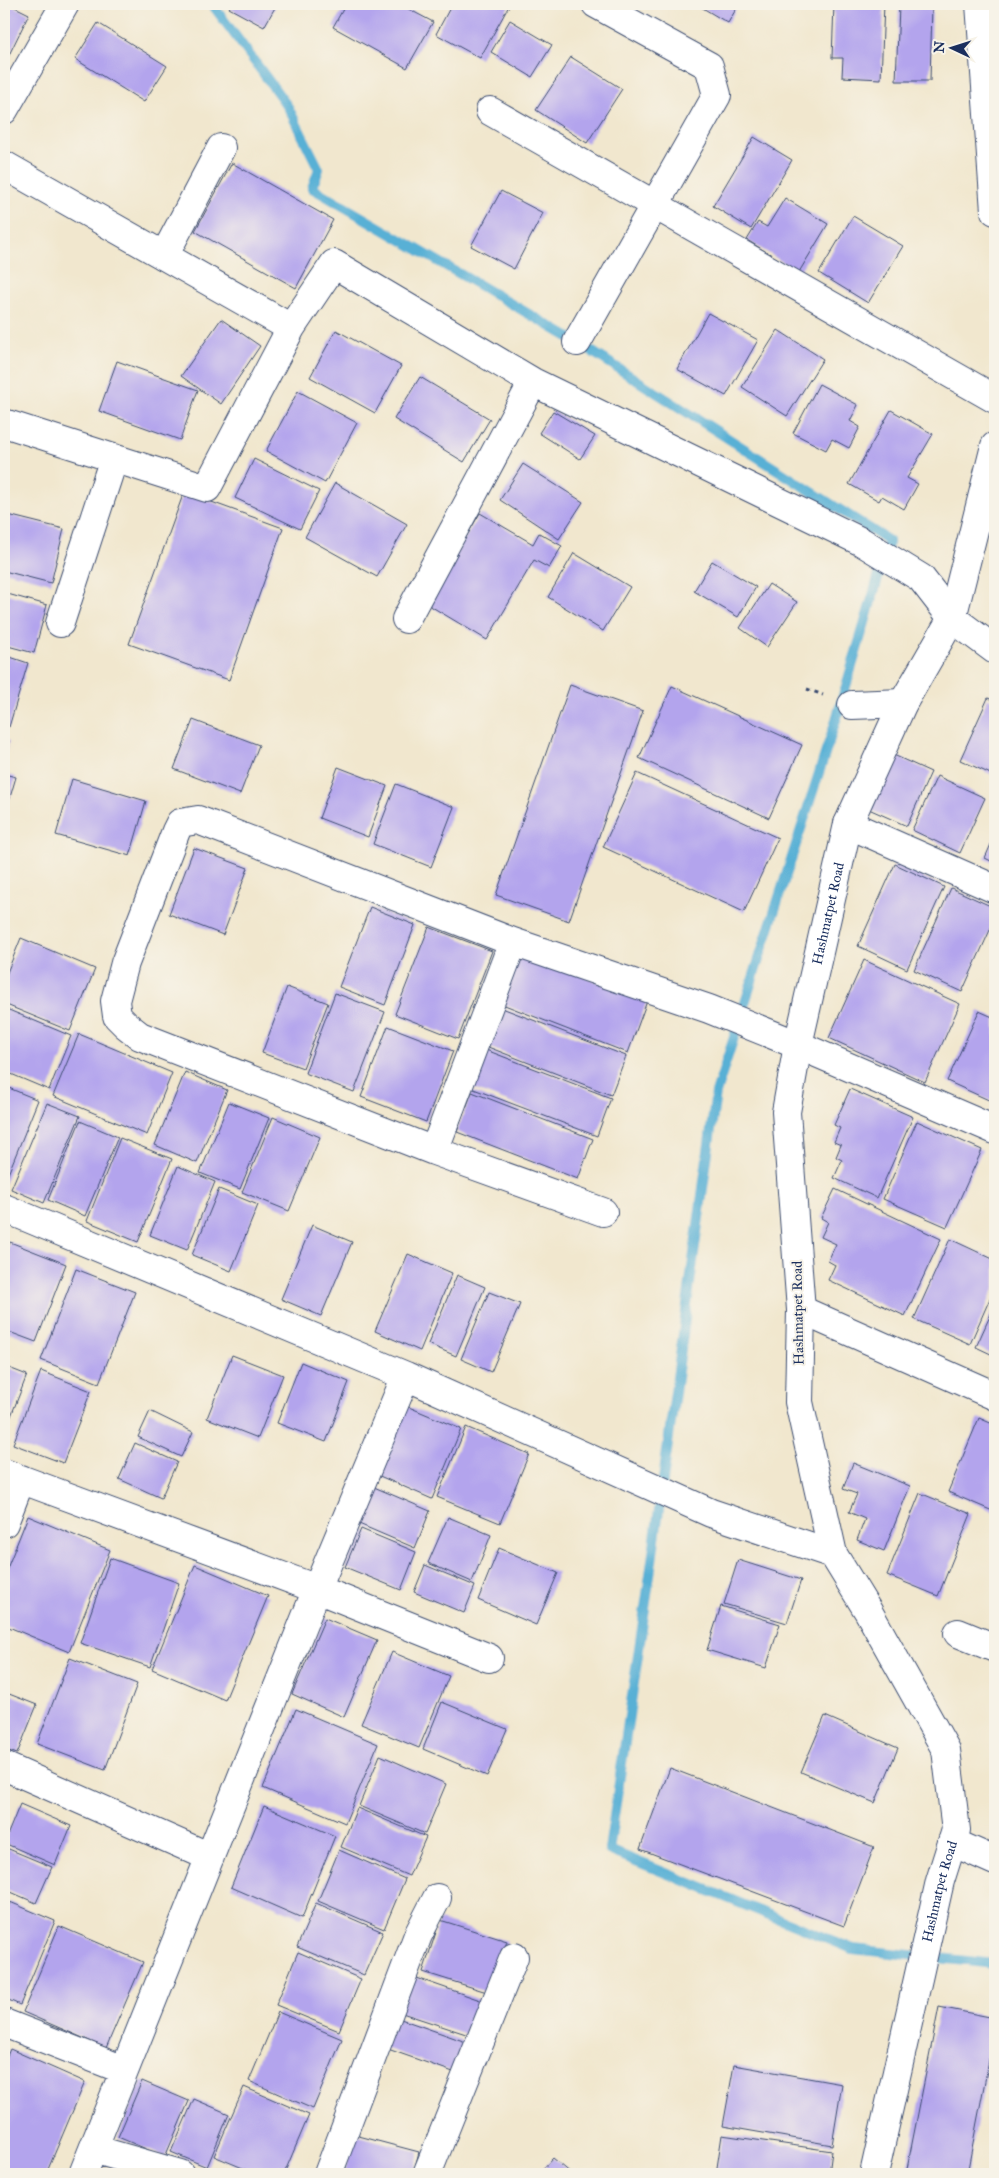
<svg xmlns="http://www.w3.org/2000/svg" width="999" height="2178" viewBox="0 0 999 2178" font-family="'IM FELL Great Primer',serif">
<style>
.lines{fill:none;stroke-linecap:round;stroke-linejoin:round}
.stream{stroke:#58b0d5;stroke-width:10}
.building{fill:#b3a4ed}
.minor-casing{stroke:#3b4b6f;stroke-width:30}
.major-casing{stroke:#3b4b6f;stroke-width:30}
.path{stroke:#3b4b6f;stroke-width:3;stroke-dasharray:4 4;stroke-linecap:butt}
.minor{stroke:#fff;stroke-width:28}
.major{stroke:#fff;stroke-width:28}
.labels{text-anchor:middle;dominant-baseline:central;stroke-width:4;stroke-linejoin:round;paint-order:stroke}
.street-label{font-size:14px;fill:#1b2f5e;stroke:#f7f3e8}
</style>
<rect width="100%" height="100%" fill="#f7f3e8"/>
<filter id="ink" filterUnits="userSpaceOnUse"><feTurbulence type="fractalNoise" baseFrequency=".02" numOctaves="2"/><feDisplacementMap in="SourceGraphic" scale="10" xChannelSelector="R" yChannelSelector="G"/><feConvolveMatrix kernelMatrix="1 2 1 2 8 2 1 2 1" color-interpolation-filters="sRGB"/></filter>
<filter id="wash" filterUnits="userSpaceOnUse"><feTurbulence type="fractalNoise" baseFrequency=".0096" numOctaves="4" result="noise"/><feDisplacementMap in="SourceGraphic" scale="20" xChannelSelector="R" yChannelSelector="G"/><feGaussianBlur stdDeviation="1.12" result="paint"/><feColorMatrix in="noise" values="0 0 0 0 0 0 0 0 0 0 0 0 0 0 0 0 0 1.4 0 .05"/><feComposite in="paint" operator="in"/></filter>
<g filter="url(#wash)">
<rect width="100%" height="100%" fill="#f1e7ce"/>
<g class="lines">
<path class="stream" d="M 212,4 L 288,107 L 319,169 L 312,188 L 577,342 L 889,541 L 836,720 L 716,1093 L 651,1568 L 609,1850 L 853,1949 L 995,1964"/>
</g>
<g id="blocks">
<path class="building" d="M 4,4 L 9,4 L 29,14 L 7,59 L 4,57 Z
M 232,4 L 277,4 L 264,27 L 229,8 Z
M 346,4 L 399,4 L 433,22 L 407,68 L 333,27 Z
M 452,4 L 510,4 L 480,58 L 436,34 Z
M 696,4 L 739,4 L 728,23 Z
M 834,4 L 884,4 L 881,79 L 842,77 L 843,58 L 832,58 Z
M 899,6 L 932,7 L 930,81 L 896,81 Z
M 510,20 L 552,45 L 532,77 L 491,52 Z
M 98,23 L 167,66 L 144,102 L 75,59 Z
M 571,57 L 622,89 L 587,143 L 536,110 Z
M 754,137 L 792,160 L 751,229 L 713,206 Z
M 232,163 L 333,220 L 296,288 L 195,231 Z
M 501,191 L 543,213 L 514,269 L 471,246 Z
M 785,198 L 828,224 L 799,272 L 747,240 L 758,222 L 767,227 Z
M 853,216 L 903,246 L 868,303 L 819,273 Z
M 708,313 L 758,340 L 726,396 L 677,369 Z
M 221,319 L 260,346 L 221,404 L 181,376 Z
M 336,330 L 401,366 L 375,413 L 310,377 Z
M 778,330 L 823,359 L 787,416 L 742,387 Z
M 117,361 L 198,390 L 180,440 L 99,411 Z
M 420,377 L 490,419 L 464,462 L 394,419 Z
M 819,384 L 858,405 L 850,421 L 860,427 L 849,448 L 832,439 L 826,450 L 793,433 Z
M 298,391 L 357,423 L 325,483 L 266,451 Z
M 891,410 L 933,434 L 907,478 L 918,484 L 904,509 L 882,496 L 879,501 L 849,484 Z
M 553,411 L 595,436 L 580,459 L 539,433 Z
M 254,459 L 319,491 L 300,529 L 235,498 Z
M 523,464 L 583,502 L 559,539 L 500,500 Z
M 335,483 L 407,524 L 377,577 L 305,537 Z
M 184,492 L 283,528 L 229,680 L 129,644 Z
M 480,513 L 533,544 L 539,533 L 562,546 L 549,568 L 534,560 L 487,640 L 427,604 Z
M 4,514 L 64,529 L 51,583 L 4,571 Z
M 574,553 L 630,587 L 603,631 L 548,597 Z
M 712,561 L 756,587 L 738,617 L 694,591 Z
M 769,584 L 797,602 L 767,647 L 740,628 Z
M 4,593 L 47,605 L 34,653 L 4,645 Z
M 4,655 L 28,663 L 9,727 L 4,726 Z
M 570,685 L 643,711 L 569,921 L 496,895 Z
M 672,686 L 802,745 L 769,818 L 639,758 Z
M 988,698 L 995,701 L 995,776 L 960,760 Z
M 193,720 L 259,745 L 240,794 L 174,769 Z
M 4,740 L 9,741 L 4,759 Z
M 887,752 L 931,772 L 907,826 L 862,806 Z
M 338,767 L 387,786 L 368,837 L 319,818 Z
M 637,773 L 778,838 L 744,912 L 603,847 Z
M 4,774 L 16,777 L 4,818 Z
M 937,776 L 985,798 L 960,853 L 912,830 Z
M 72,779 L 146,801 L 130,856 L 56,835 Z
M 396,784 L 454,807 L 431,867 L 373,844 Z
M 995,835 L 995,863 L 985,858 Z
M 194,848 L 248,868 L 223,935 L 169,914 Z
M 895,864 L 944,887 L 907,969 L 858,946 Z
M 951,888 L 995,908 L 995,919 L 962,992 L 914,970 Z
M 370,907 L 415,925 L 385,1005 L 339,987 Z
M 429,927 L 492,951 L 458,1039 L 395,1014 Z
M 21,938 L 95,969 L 70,1031 L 4,1004 L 4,980 Z
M 521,952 L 647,1001 L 628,1053 L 502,1004 Z
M 864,960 L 960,1004 L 925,1082 L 829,1038 Z
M 287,987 L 328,1003 L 303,1068 L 262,1053 Z
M 335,993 L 385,1012 L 354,1092 L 305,1073 Z
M 4,1008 L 71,1036 L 49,1090 L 4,1071 Z
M 502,1008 L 626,1056 L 611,1095 L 488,1047 Z
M 979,1011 L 995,1018 L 995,1098 L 993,1102 L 947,1081 Z
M 388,1026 L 453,1051 L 426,1122 L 361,1097 Z
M 79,1034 L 172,1073 L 147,1135 L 53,1096 Z
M 486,1050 L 611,1098 L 597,1136 L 471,1088 Z
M 185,1072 L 227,1090 L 197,1163 L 155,1145 Z
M 4,1086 L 38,1100 L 4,1184 Z
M 850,1089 L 913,1117 L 877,1198 L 834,1178 L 842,1160 L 836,1157 L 841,1145 L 834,1142 L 840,1128 L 834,1125 Z
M 472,1092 L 593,1139 L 578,1179 L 457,1132 Z
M 229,1102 L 269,1118 L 240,1189 L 200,1173 Z
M 47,1103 L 80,1116 L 44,1203 L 11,1189 Z
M 273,1117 L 320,1137 L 289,1211 L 242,1192 Z
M 80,1121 L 118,1137 L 85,1216 L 48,1200 Z
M 917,1121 L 982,1150 L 947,1227 L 883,1199 Z
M 120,1138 L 172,1159 L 138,1242 L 87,1221 Z
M 178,1166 L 215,1182 L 187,1250 L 150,1235 Z
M 219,1189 L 258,1205 L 231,1271 L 192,1255 Z
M 835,1189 L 941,1239 L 905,1316 L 828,1280 L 835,1265 L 828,1261 L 836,1244 L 821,1237 L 828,1222 L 821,1218 Z
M 312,1225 L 352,1242 L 321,1316 L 281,1299 Z
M 950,1239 L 995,1260 L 995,1287 L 970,1344 L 914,1319 Z
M 10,1242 L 66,1264 L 36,1342 L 4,1330 L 4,1257 Z
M 408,1254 L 452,1273 L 420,1351 L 375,1331 Z
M 76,1269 L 135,1292 L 99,1383 L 41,1360 Z
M 457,1275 L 485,1287 L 456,1356 L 428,1344 Z
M 489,1292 L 520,1304 L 491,1372 L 461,1359 Z
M 995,1305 L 995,1356 L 976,1347 Z
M 232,1355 L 283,1375 L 258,1438 L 207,1418 Z
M 301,1362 L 349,1382 L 326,1442 L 277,1423 Z
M 4,1366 L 27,1375 L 4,1434 Z
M 41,1371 L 91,1391 L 63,1463 L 13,1444 Z
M 404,1405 L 461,1429 L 432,1499 L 375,1474 Z
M 150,1411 L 193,1432 L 181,1457 L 138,1437 Z
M 979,1418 L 995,1425 L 995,1512 L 948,1492 Z
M 466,1427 L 529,1454 L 500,1523 L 437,1497 Z
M 135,1443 L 177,1462 L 161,1498 L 119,1479 Z
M 853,1463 L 910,1486 L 884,1551 L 857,1540 L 865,1519 L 849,1512 L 857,1494 L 843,1489 Z
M 374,1487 L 430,1511 L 415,1548 L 359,1524 Z
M 920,1493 L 971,1514 L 938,1596 L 887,1575 Z
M 28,1516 L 110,1550 L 69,1652 L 4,1625 L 4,1576 Z
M 448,1517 L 491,1535 L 472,1582 L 428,1563 Z
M 361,1529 L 416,1552 L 401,1590 L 345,1567 Z
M 499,1548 L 558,1573 L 536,1625 L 478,1600 Z
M 110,1558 L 179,1583 L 150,1667 L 80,1643 Z
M 738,1560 L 801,1580 L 787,1623 L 724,1604 Z
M 195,1565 L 268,1596 L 225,1700 L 152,1669 Z
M 425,1565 L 475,1586 L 464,1613 L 414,1592 Z
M 721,1606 L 780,1624 L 766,1668 L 707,1650 Z
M 325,1618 L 377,1640 L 344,1717 L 292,1694 Z
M 392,1652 L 449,1676 L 419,1748 L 361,1724 Z
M 70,1658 L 137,1684 L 105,1770 L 37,1744 Z
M 4,1692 L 37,1705 L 17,1754 L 4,1749 Z
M 442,1702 L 507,1729 L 487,1776 L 423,1749 Z
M 296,1709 L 378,1744 L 345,1823 L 263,1788 Z
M 825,1716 L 898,1748 L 875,1803 L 801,1772 Z
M 380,1755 L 446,1784 L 425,1834 L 359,1806 Z
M 670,1768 L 874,1847 L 844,1926 L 640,1849 Z
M 20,1804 L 71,1826 L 55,1865 L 4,1843 Z
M 264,1806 L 335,1836 L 302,1918 L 231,1887 Z
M 357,1808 L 426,1837 L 409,1876 L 341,1847 Z
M 4,1847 L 52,1867 L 36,1903 L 4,1889 Z
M 339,1850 L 405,1879 L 384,1929 L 318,1901 Z
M 10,1902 L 55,1921 L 20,2005 L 4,1998 L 4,1917 Z
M 316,1903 L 383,1932 L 364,1975 L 297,1947 Z
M 440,1920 L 507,1941 L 490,1993 L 423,1972 Z
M 59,1926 L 143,1962 L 106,2048 L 23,2012 Z
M 298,1952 L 361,1979 L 339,2031 L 276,2005 Z
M 411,1976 L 483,2001 L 472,2036 L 399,2012 Z
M 939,2007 L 995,2018 L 995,2029 L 967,2174 L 906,2174 Z
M 278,2012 L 342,2039 L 313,2109 L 249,2081 Z
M 395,2017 L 466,2042 L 456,2073 L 385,2048 Z
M 10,2049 L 85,2082 L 46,2174 L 4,2174 L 4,2063 Z
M 734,2065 L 842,2084 L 832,2145 L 723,2126 Z
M 142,2081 L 189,2101 L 165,2157 L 118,2137 Z
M 244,2087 L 309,2115 L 284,2174 L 257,2174 L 214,2156 Z
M 194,2099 L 229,2114 L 207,2167 L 171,2152 Z
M 355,2135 L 419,2152 L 413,2174 L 344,2174 Z
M 722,2135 L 832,2151 L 829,2174 L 716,2174 Z
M 994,2139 L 995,2139 L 995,2156 L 991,2155 Z
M 553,2158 L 572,2174 L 538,2174 Z"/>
</g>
</g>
<g filter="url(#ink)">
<use href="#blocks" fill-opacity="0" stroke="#3b4b6f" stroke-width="1"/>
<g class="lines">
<defs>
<path id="minor" d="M 4,110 L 65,4
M 490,111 L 995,399
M 4,165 L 291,328
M 164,256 L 221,148
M 577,342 L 717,95 L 709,66 L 596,4
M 4,423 L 207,488 L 291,328 L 334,264 L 533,382 L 862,542 L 921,578 L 952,618 L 995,650
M 406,619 L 533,382
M 60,623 L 114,458
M 852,705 L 903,703
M 848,824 L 995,889
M 513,942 L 198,820 L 180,823 L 176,831 L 125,963 L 115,1001 L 117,1016 L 126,1025 L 140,1036 L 434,1151 L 603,1212
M 434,1151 L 513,942 L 709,1009 L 798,1045 L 995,1130
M 4,1208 L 406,1376 L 711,1513 L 833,1554
M 801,1310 L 995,1396
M 4,1473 L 317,1589 L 489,1658
M 4,1523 L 21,1479
M 958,1633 L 995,1648
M 4,1766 L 210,1857
M 952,1842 L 995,1861
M 4,2023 L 124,2070
M 93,2149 L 180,2174
M 83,2174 L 317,1589 L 406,1376
M 328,2174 L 418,1935 L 437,1898
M 427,2174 L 514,1957"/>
<g id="major">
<path d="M 980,4 L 995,211"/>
<path id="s1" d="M 874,2174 L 940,1881 L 956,1830 L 946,1750 L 868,1611 L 833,1554 L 799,1402 L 801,1310 L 786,1112 L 798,1045 L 848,824 L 903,703 L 952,618 L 995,446"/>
</g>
</defs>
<use href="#minor" class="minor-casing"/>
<use href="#major" class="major-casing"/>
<path class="path" d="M 807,689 L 823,695"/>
<use href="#minor" class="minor"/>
<use href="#major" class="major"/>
</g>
</g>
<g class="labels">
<g class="street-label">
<text stroke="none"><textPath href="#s1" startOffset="1310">Hashmatpet Road</textPath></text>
<text transform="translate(798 1313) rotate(-91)">Hashmatpet Road</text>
<text stroke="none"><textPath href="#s1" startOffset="290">Hashmatpet Road</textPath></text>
</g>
</g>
<rect width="999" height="2178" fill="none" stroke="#f7f3e8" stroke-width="20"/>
<g transform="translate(952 48) rotate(274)" stroke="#f7f3e8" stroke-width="4" paint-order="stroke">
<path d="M0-4L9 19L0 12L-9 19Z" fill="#1b2f5e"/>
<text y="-8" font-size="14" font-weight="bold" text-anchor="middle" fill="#1b2f5e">N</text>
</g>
</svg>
